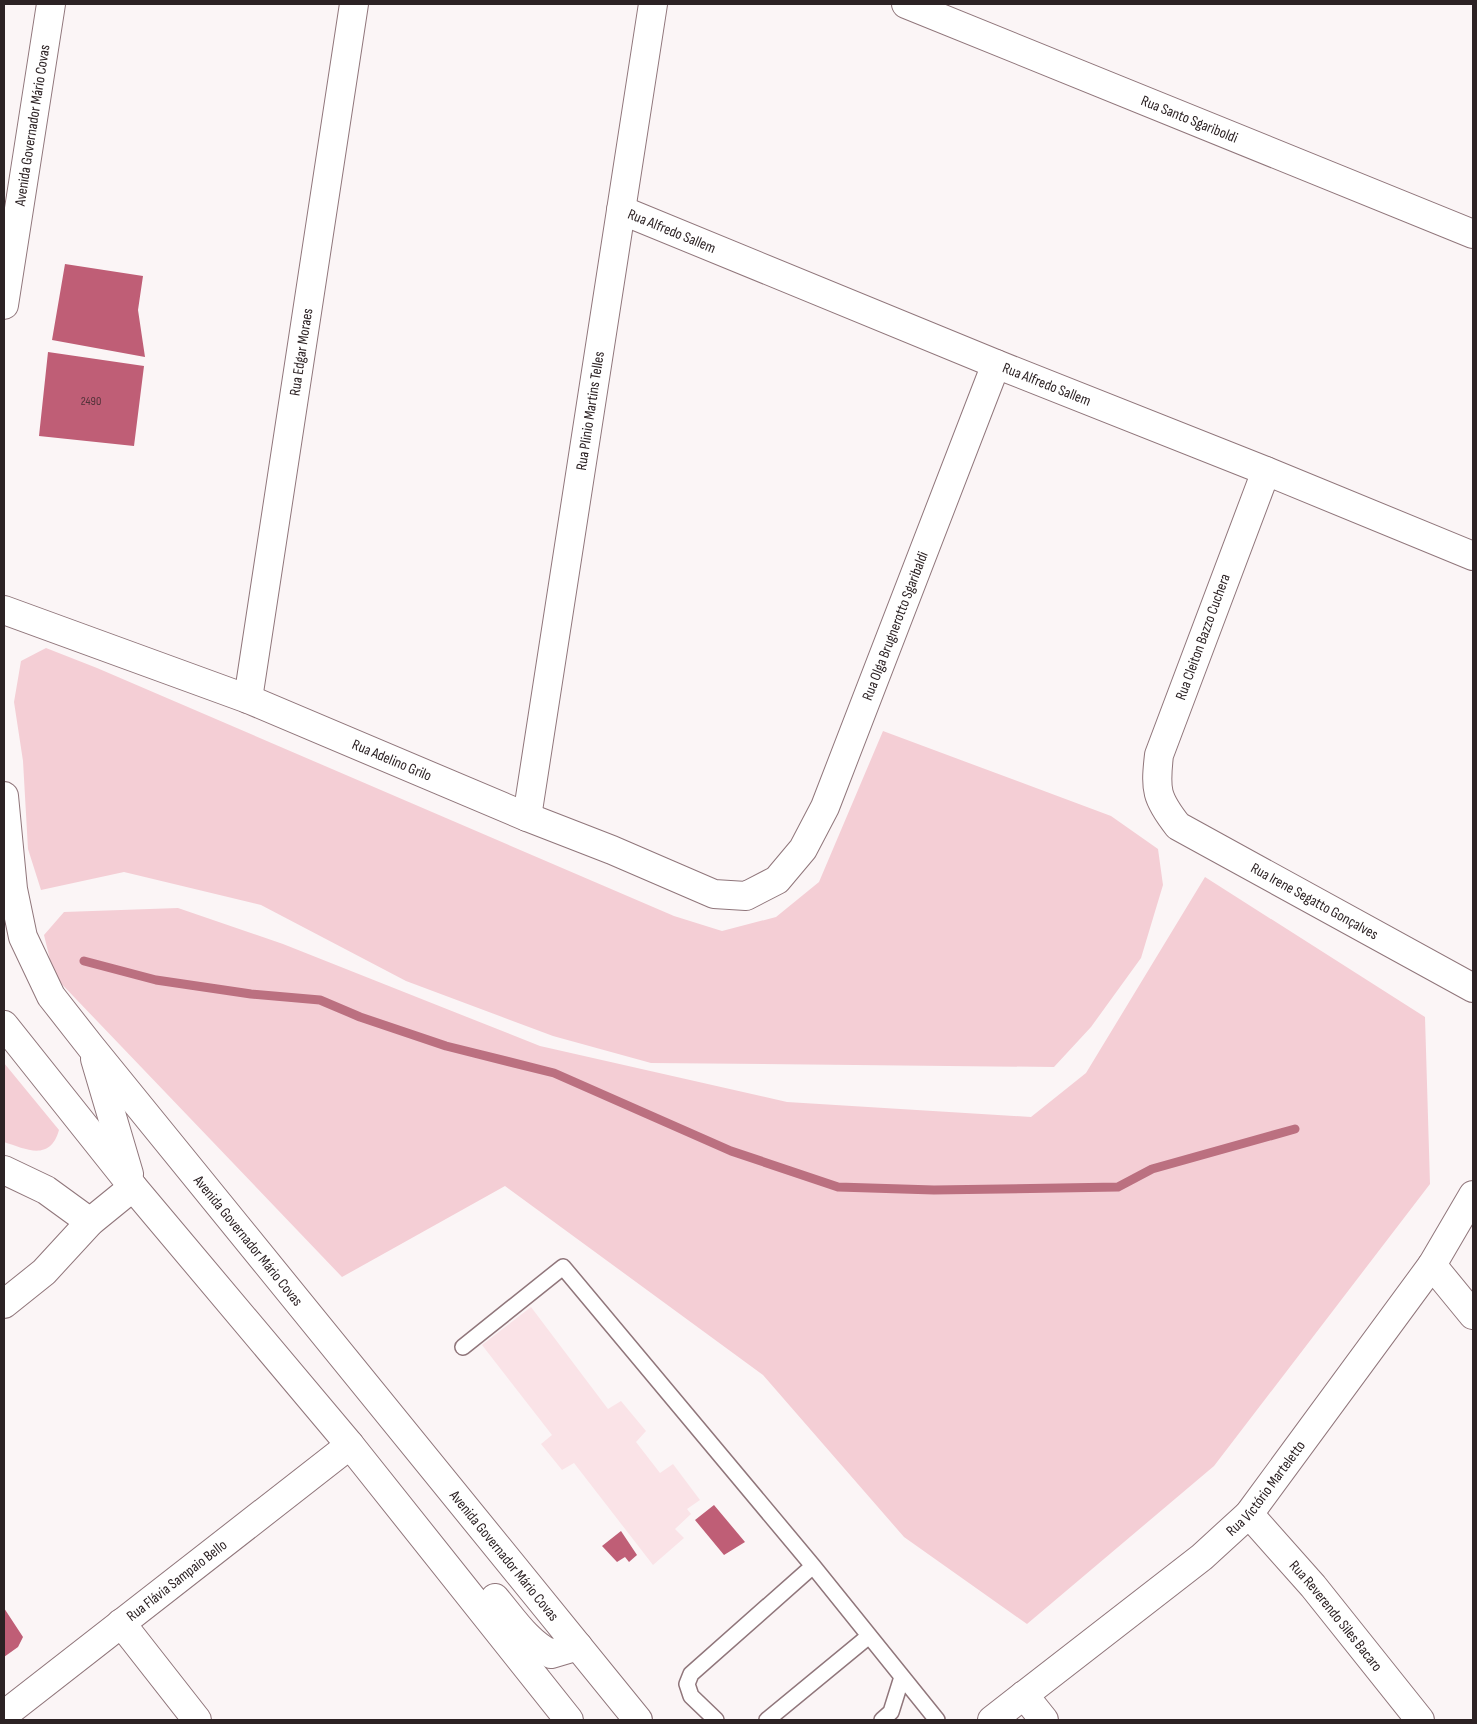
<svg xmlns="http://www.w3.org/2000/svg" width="1477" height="1724" viewBox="0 0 1477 1724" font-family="'Sofia Sans Condensed',sans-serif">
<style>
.built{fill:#fae3e7}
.green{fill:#f4ced5}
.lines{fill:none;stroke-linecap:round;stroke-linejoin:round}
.stream{stroke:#bb7080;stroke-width:9}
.building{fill:#bf5e76}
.lane-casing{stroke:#90767b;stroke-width:18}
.street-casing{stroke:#90767b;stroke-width:30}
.secondary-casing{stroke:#90767b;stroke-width:30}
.lane{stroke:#fff;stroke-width:15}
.street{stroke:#fff;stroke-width:28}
.secondary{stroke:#fff;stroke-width:28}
.labels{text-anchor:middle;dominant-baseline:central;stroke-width:4;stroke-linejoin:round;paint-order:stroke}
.number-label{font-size:12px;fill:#513138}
.street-label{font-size:15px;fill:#2c2224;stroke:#fff}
</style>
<rect width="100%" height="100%" fill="#fbf5f6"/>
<path class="built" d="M 531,1307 L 608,1409 L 621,1401 L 646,1431 L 636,1442 L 660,1473 L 673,1464 L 700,1500 L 687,1509 L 691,1514 L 675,1529 L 684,1538 L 653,1565 L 574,1463 L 562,1470 L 541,1444 L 552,1435 L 482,1345 Z"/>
<path class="green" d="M 46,648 L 97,668 L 674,916 L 722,931 L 776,917 L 819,882 L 883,731 L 1111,816 L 1158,849 L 1163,885 L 1141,958 L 1091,1027 L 1054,1067 L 651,1063 L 553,1036 L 406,981 L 261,905 L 124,872 L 41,890 L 28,849 L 23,761 L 14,702 L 21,661 Z
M 1205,877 L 1425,1017 L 1430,1184 L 1214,1466 L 1027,1624 L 904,1537 L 763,1375 L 505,1186 L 342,1277 L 54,976 L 44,935 L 64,912 L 178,908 L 283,944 L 540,1046 L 787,1102 L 1031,1117 L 1086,1073 Z
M 4,1063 L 59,1130 C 50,1162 26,1149 4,1142 Z"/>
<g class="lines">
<path class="stream" d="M 84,961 L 156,980 L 251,994 L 320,1000 L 360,1017 L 446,1046 L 554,1073 L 731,1151 L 838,1187 L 934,1190 L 1118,1187 L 1152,1169 L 1295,1129"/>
</g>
<path class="building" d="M 65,264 L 143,276 L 138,310 L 145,357 L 52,340 Z
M 48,352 L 144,366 L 134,446 L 39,436 Z
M 714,1505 L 745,1542 L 724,1555 L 695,1520 Z
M 621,1531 L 637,1555 L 629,1562 L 625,1557 L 617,1562 L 602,1546 Z
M 4,1608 L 23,1637 L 18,1647 L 4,1657 Z"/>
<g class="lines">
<defs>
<path id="lane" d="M 463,1347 L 563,1267 L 813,1566 L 937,1720
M 716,1720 L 691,1696 L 687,1684 L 691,1674 L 813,1566
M 767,1720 L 869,1636
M 882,1720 L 891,1712 L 902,1677"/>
<g id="street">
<path id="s1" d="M 906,4 L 1473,234"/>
<path id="s2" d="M 621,210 L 996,364 L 1266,471 L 1473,556"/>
<path id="s3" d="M 1266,471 L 1159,755 C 1155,790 1156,798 1178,826 L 1473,988"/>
<path id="s4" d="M 4,610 L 248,699 L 527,817 L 612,850 L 714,894 L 746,896 L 777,880 L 803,849 L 825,807 L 996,364"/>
<path id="s5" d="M 248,699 L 354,4"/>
<path id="s6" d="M 527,817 L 653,4"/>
<path d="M 4,1170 L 46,1190 L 90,1222"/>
<path d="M 1432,1265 L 1473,1315"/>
<path d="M 4,1304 L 44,1272 L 90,1222 L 133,1187"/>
<path id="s7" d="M 1249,1514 L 1313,1586 L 1420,1720"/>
<path d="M 121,1623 L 197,1720"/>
<path d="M 1024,1695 L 1044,1720"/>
<path id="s8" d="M 4,1715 L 350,1445"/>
<path id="s9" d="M 992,1720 L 1202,1557 L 1249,1514 L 1432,1265 L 1473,1195"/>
</g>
<g id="secondary">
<path id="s10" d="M 4,305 L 51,4"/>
<path id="s11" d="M 4,796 L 13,889 L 23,937 L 51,996 L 91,1047 L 638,1720"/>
<path d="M 4,1025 L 133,1187 L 350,1445 L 569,1720"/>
<path d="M 95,1059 L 129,1174"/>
<path d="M 495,1598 C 512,1618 527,1642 551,1654 L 578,1646"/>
</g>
</defs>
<use href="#lane" class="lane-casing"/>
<use href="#street" class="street-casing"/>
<use href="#secondary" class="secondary-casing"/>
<use href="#lane" class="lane"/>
<use href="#street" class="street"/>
<use href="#secondary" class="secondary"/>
</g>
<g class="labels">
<g class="number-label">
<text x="91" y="401">2490</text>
</g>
<g class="street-label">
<text stroke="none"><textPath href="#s1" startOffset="306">Rua Santo Sgariboldi</textPath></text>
<text stroke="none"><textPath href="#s10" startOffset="182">Avenida Governador Mário Covas</textPath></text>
<text stroke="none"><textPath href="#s2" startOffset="55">Rua Alfredo Sallem</textPath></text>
<text stroke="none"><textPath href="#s5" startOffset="351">Rua Edgar Moraes</textPath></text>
<text stroke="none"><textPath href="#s2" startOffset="460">Rua Alfredo Sallem</textPath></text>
<text stroke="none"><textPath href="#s6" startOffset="411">Rua Plinio Martins Telles</textPath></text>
<text stroke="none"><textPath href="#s4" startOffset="1114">Rua Olga Brugnerotto Sgaribaldi</textPath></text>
<text transform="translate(1203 637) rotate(-70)">Rua Cleiton Bazzo Cuchera</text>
<text stroke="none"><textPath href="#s4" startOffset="416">Rua Adelino Grilo</textPath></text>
<text stroke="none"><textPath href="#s3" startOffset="536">Rua Irene Segatto Gonçalves</textPath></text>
<text stroke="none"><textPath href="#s11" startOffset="522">Avenida Governador Mário Covas</textPath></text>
<text stroke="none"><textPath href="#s9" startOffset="360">Rua Victório Marteletto</textPath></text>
<text stroke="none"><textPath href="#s11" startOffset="928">Avenida Governador Mário Covas</textPath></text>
<text stroke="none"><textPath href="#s8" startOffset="219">Rua Flávia Sampaio Bello</textPath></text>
<text stroke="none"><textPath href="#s7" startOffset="134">Rua Reverendo Siles Bacaro</textPath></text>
</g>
</g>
<rect width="1477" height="1724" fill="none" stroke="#2c2224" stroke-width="10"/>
</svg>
